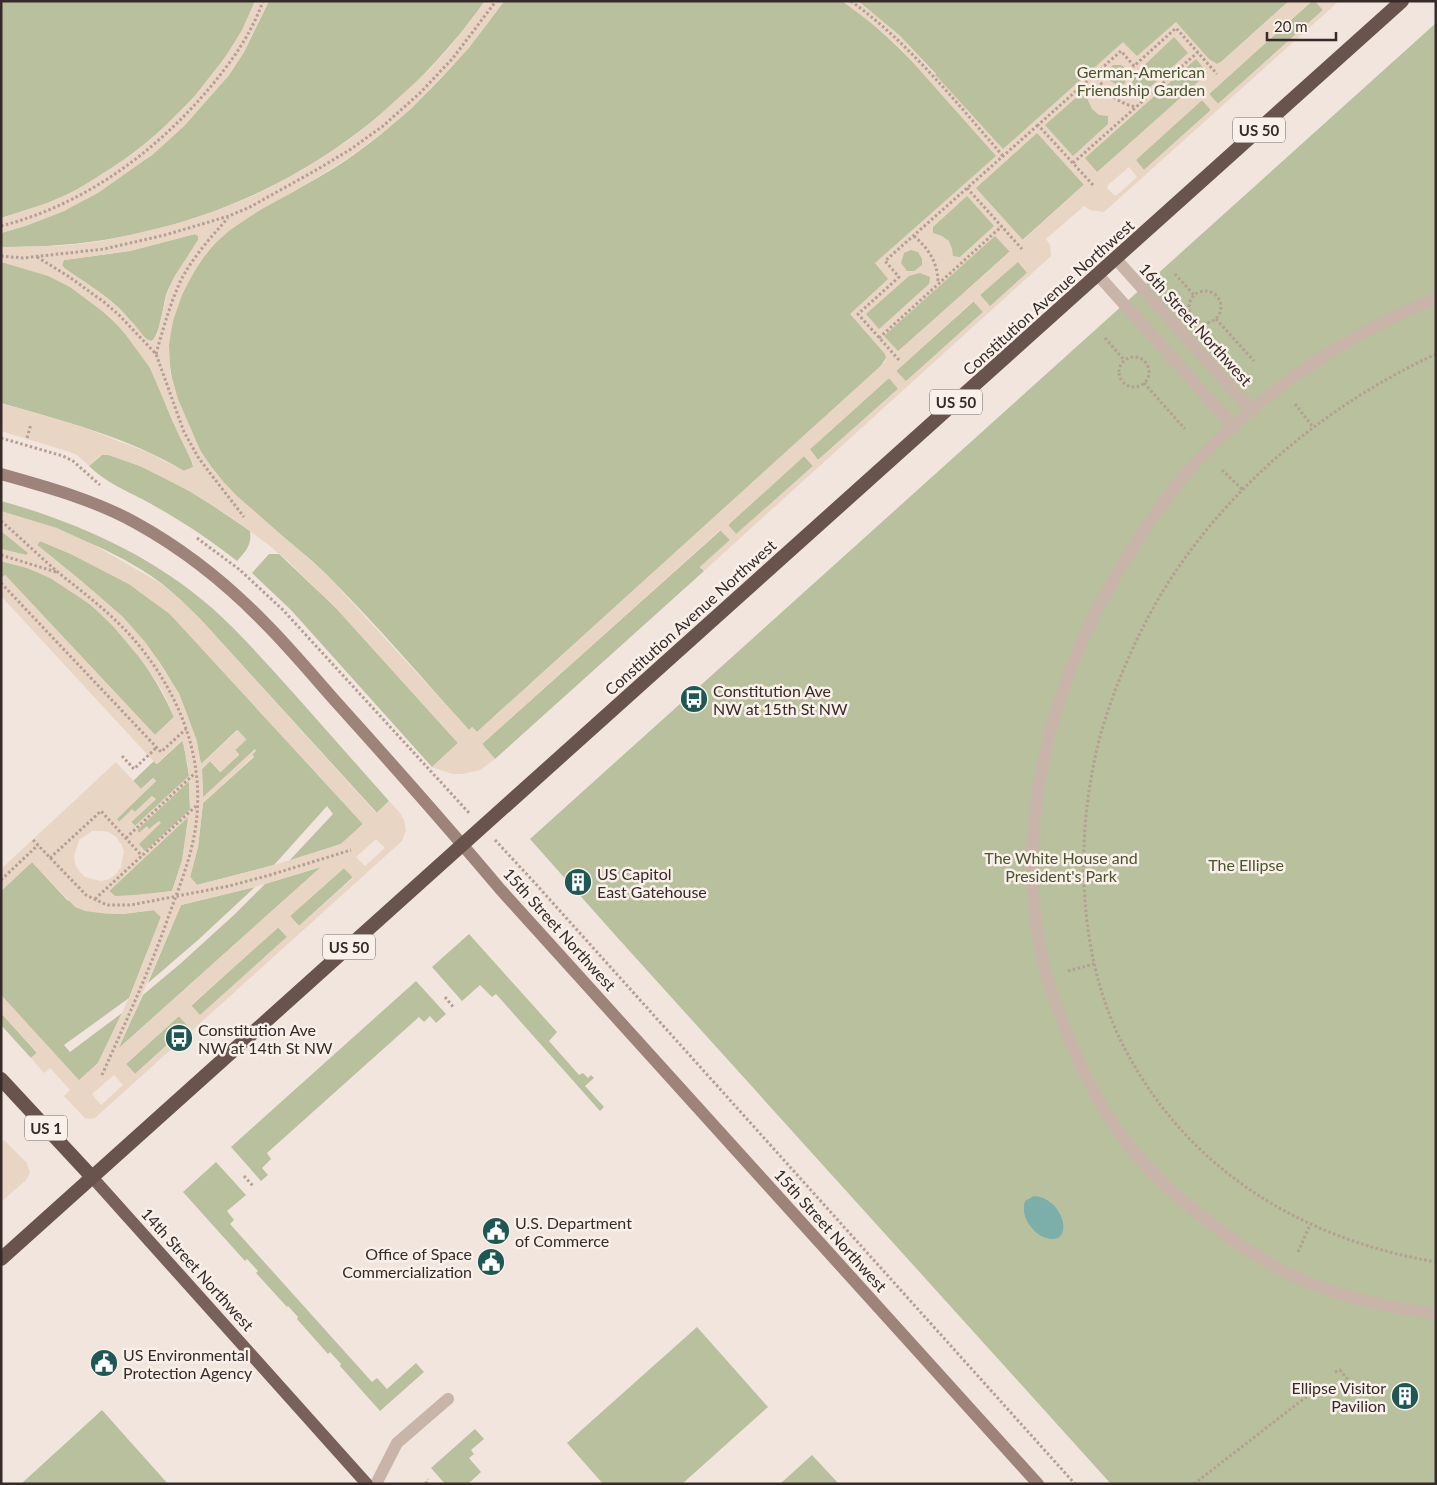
<svg xmlns="http://www.w3.org/2000/svg" width="1437" height="1485" viewBox="0 0 1437 1485" font-family="Lato,sans-serif">
<style>
.green{fill:#b8c09d}
.plaza{fill:#e9d5c4;fill-rule:evenodd}
.water{fill:#7caeaa}
.lines{fill:none;stroke-linecap:round;stroke-linejoin:round}
.path{stroke:#b59e93;stroke-width:3;stroke-dasharray:2.5 2.5;stroke-linecap:butt}
.service{stroke:#c9b4a9;stroke-width:12}
.secondary{stroke:#9d837a;stroke-width:12}
.primary{stroke:#78615a;stroke-width:12}
.trunk{stroke:#68534d;stroke-width:14}
.labels{text-anchor:middle;dominant-baseline:central;stroke-width:5;stroke-linejoin:round;paint-order:stroke}
.shield{fill:#f9f0e9;stroke:#706663;stroke-width:1}
.shield-label{font-size:15px;font-weight:bold;fill:#362b29}
.park-label{font-size:16px;fill:#4a542d;stroke:#f9f0e9}
.street-label{font-size:16px;fill:#362b29;stroke:#f9f0e9}
.poi-label{font-size:16px;fill:#362b29;stroke:#f9f0e9;text-anchor:start}
</style>
<rect width="100%" height="100%" fill="#f1e5dd"/>
<path class="green" d="M 1,1 L 255,1 C 251,16 243,29 235,42 C 197,104 140,155 76,190 C 52,203 27,210 1,218 Z
M 269,1 L 485,1 C 371,161 197,250 1,247 L 1,233 L 25,226 L 64,211 L 152,155 L 184,126 L 229,75 L 244,52 Z
M 504,1 L 842,1 C 875,23 902,50 929,79 L 936,74 L 900,36 L 858,1 L 1289,1 L 1221,62 L 1217,64 L 1216,66 L 898,352 L 886,358 L 880,367 L 477,732 L 472,727 L 469,730 C 422,678 377,625 327,575 C 292,540 247,514 217,474 C 189,440 168,390 169,345 C 170,322 179,299 190,279 C 201,259 213,243 231,229 C 266,203 306,187 342,163 C 406,120 460,63 504,1 Z
M 1312,1 L 1315,1 L 1323,10 L 1218,104 L 1209,94 Z
M 1436,23 L 1436,1484 L 1111,1484 L 616,936 L 530,839 Z
M 1202,100 L 1211,110 L 1144,170 L 1135,160 Z
M 195,234 L 198,236 L 198,240 C 189,259 173,275 166,295 C 163,306 160,334 152,341 L 149,341 C 138,333 130,319 120,309 C 103,293 83,281 64,268 L 62,265 L 64,260 L 130,251 Z
M 1018,261 L 1028,272 L 990,307 L 980,295 Z
M 1,262 C 60,268 120,317 149,366 C 159,384 165,404 173,422 C 177,430 193,461 193,467 L 184,471 C 128,437 63,421 1,403 Z
M 974,301 L 983,312 L 906,382 L 896,371 Z
M 889,378 L 899,388 L 818,460 L 809,450 Z
M 102,455 C 113,454 122,459 132,463 C 174,479 213,505 250,531 C 252,545 246,551 237,561 C 208,538 177,518 144,500 C 124,490 106,482 89,466 Z
M 804,456 L 813,466 L 737,535 L 728,525 Z
M 1,501 C 77,522 153,556 212,608 C 242,635 269,666 296,696 C 327,731 358,766 389,801 L 377,813 L 203,622 C 190,609 176,595 161,583 C 114,548 57,529 1,511 Z
M 721,530 L 730,540 L 700,567 L 704,571 L 495,759 L 482,744 Z
M 1,531 L 29,553 L 26,555 L 1,549 Z
M 40,541 L 71,554 L 129,584 L 170,614 L 363,824 L 341,844 L 289,861 L 333,814 L 327,806 L 274,865 L 197,885 L 190,877 L 198,847 L 203,803 L 254,757 L 252,755 L 255,749 L 203,798 L 202,769 L 210,761 L 220,772 L 239,755 L 235,750 L 246,739 L 237,730 L 201,764 C 181,657 116,609 37,545 Z
M 269,554 L 279,554 L 336,608 L 458,743 L 432,767 L 291,610 L 252,573 Z
M 1,561 C 10,564 19,565 27,568 C 93,591 147,655 174,717 L 155,735 L 5,575 L 1,579 Z
M 183,740 L 189,776 L 135,826 L 131,822 L 155,800 L 152,796 L 135,812 L 132,810 L 119,822 L 116,819 L 156,781 L 153,778 L 141,789 L 133,781 L 154,761 L 157,764 Z
M 189,781 L 190,810 L 145,852 L 138,844 L 159,821 L 149,830 L 139,833 L 137,830 Z
M 189,816 L 182,861 L 172,891 L 145,895 L 115,896 L 109,891 Z
M 32,862 L 67,900 L 100,913 L 122,914 L 154,910 L 161,917 L 129,998 L 64,1045 L 70,1052 L 122,1013 L 98,1063 L 79,1081 L 1,995 L 1,891 Z
M 321,867 L 118,1049 L 143,995 L 180,964 L 234,915 L 265,884 Z
M 344,868 L 353,877 L 299,926 L 290,916 Z
M 255,887 L 198,940 L 148,983 L 181,905 Z
M 278,927 L 287,937 L 200,1016 L 191,1006 Z
M 469,934 L 557,1032 L 549,1041 L 579,1075 L 583,1073 L 588,1078 L 591,1075 L 594,1078 L 585,1086 L 604,1107 L 600,1111 L 496,994 L 492,997 L 480,985 L 462,1001 L 432,967 Z
M 416,981 L 446,1014 L 436,1023 L 430,1016 L 424,1022 L 419,1017 L 267,1153 L 271,1159 L 262,1168 L 268,1175 L 261,1181 L 231,1147 Z
M 1,1013 L 37,1053 L 31,1058 L 1,1025 Z
M 179,1016 L 188,1026 L 135,1074 L 126,1064 Z
M 216,1162 L 246,1195 L 227,1211 L 234,1220 L 230,1224 L 372,1382 L 377,1378 L 387,1389 L 416,1363 L 424,1372 L 380,1411 L 340,1366 L 341,1364 L 330,1352 L 328,1354 L 297,1319 L 298,1317 L 288,1306 L 287,1307 L 256,1273 L 258,1271 L 247,1259 L 245,1261 L 183,1192 Z
M 697,1327 L 768,1407 L 682,1484 L 603,1484 L 567,1443 Z
M 102,1410 L 168,1484 L 21,1484 Z
M 475,1429 L 484,1439 L 471,1450 L 474,1454 L 469,1458 L 481,1472 L 468,1484 L 445,1484 L 431,1468 Z
M 812,1455 L 839,1484 L 780,1484 Z"/>
<path class="plaza" d="M 255,1 L 269,1 L 244,52 L 229,75 L 184,126 L 152,155 L 98,193 L 64,211 L 25,226 L 1,233 L 1,218 L 47,203 L 75,191 L 133,154 L 159,132 L 193,98 L 226,56 L 241,32 Z
M 485,1 L 504,1 L 469,48 L 412,108 L 380,135 L 342,162 L 295,191 L 260,210 L 230,230 L 212,246 L 199,263 L 183,292 L 173,321 L 169,344 L 170,371 L 178,399 L 201,452 L 217,475 L 236,495 L 326,574 L 469,730 L 472,727 L 477,732 L 885,362 L 886,358 L 885,354 L 850,314 L 888,279 L 875,263 L 996,156 L 901,49 L 877,27 L 842,1 L 858,1 L 900,36 L 1003,149 L 1123,42 L 1137,56 L 1176,22 L 1209,59 L 1217,64 L 1221,62 L 1289,1 L 1312,1 L 1209,94 L 1218,104 L 1323,10 L 1315,1 L 1328,1 L 1330,3 L 1332,1 L 1339,1 L 1104,212 L 1090,210 L 1084,206 L 1046,239 L 1050,245 L 1051,256 L 704,571 L 700,567 L 730,540 L 720,530 L 482,744 L 495,759 L 480,770 L 462,774 L 452,774 L 432,767 L 458,743 L 336,608 L 288,561 L 266,543 L 225,513 L 191,492 L 140,466 L 108,455 L 102,455 L 97,458 L 89,466 L 77,455 L 70,452 L 1,431 L 1,403 L 83,427 L 149,453 L 184,471 L 193,467 L 193,464 L 177,431 L 150,368 L 123,331 L 110,317 L 70,287 L 48,276 L 1,262 L 1,247 L 58,246 L 96,242 L 134,234 L 179,223 L 215,211 L 255,195 L 301,171 L 346,142 L 374,120 L 429,70 L 450,47 ZM 1174,37 L 1188,53 L 1139,97 L 1131,97 L 1129,86 L 1133,81 L 1133,76 ZM 1196,59 L 1208,74 L 1097,172 L 1085,158 ZM 1113,65 L 1121,65 L 1127,69 L 1129,76 L 1124,84 L 1117,85 L 1109,80 L 1108,71 ZM 1079,95 L 1086,96 L 1092,109 L 1099,115 L 1108,116 L 1108,124 L 1073,156 L 1045,125 ZM 1202,100 L 1211,110 L 1144,170 L 1136,160 ZM 1037,133 L 1084,185 L 1023,240 L 976,188 ZM 1129,167 L 1137,177 L 1117,195 L 1114,195 L 1107,188 L 1108,185 ZM 967,196 L 994,226 L 960,257 L 953,256 L 952,249 L 949,241 L 942,236 L 933,233 L 933,227 ZM 195,234 L 198,236 L 198,240 L 174,277 L 167,294 L 157,335 L 152,341 L 146,339 L 134,324 L 110,300 L 64,268 L 62,265 L 64,260 L 130,251 ZM 995,236 L 1010,252 L 898,351 L 884,336 ZM 911,250 L 918,252 L 922,259 L 922,265 L 914,271 L 907,271 L 901,263 L 904,253 ZM 1018,262 L 1027,273 L 990,306 L 980,295 ZM 920,273 L 930,277 L 929,284 L 879,329 L 866,314 L 909,276 ZM 973,301 L 983,312 L 906,381 L 896,371 ZM 889,378 L 898,389 L 818,460 L 810,449 ZM 804,456 L 813,466 L 736,534 L 728,525 Z
M 1,511 L 57,528 L 96,546 L 160,583 L 181,600 L 203,622 L 376,813 L 389,801 L 400,813 L 404,820 L 406,830 L 402,841 L 95,1118 L 90,1119 L 85,1118 L 64,1096 L 70,1090 L 50,1068 L 44,1073 L 31,1058 L 37,1052 L 1,1013 L 1,995 L 79,1080 L 98,1063 L 129,998 L 161,917 L 154,910 L 122,914 L 100,913 L 85,911 L 75,907 L 32,862 L 1,891 L 1,869 L 116,762 L 141,789 L 153,778 L 156,781 L 117,819 L 119,822 L 132,809 L 135,812 L 152,796 L 156,799 L 131,822 L 135,826 L 189,776 L 187,760 L 182,740 L 156,764 L 1,596 L 1,579 L 5,575 L 155,735 L 174,717 L 163,692 L 144,663 L 112,625 L 91,605 L 50,578 L 27,568 L 1,561 L 1,549 L 26,555 L 28,553 L 1,531 ZM 40,541 L 71,554 L 129,584 L 170,614 L 363,824 L 341,844 L 274,865 L 197,885 L 190,877 L 198,847 L 203,803 L 254,756 L 252,755 L 256,751 L 255,749 L 203,797 L 202,769 L 210,761 L 221,772 L 239,754 L 235,750 L 246,740 L 238,730 L 201,764 L 197,741 L 179,693 L 146,643 L 123,617 L 99,596 L 37,545 ZM 189,781 L 190,810 L 145,851 L 139,844 L 161,823 L 159,821 L 149,829 L 147,826 L 139,833 L 137,830 ZM 188,817 L 182,861 L 172,891 L 125,896 L 115,896 L 109,891 ZM 92,831 L 101,831 L 109,832 L 116,837 L 121,844 L 124,851 L 121,867 L 116,874 L 109,879 L 101,881 L 85,877 L 79,871 L 75,864 L 74,856 L 79,840 ZM 376,839 L 385,848 L 365,866 L 356,857 ZM 320,867 L 320,868 L 119,1048 L 181,905 L 255,887 ZM 344,868 L 353,878 L 299,926 L 290,916 ZM 279,927 L 287,937 L 200,1015 L 191,1005 ZM 179,1016 L 188,1027 L 135,1074 L 126,1064 ZM 114,1075 L 123,1085 L 101,1105 L 92,1094 Z
M 4,1140 L 27,1163 L 30,1173 L 26,1180 L 1,1202 L 1,1142 Z"/>
<path class="water" d="M 1034,1196 C 1065,1198 1075,1246 1047,1238 C 1041,1237 1035,1232 1031,1227 C 1025,1220 1022,1210 1025,1201 Z"/>
<g class="lines">
<path class="path" d="M 851,1 C 910,44 955,101 1003,156
M 1095,74 C 1105,91 1116,103 1136,107
M 1073,163 L 1198,52
M 1093,185 L 1038,125 L 1121,51 L 1134,66 L 1176,28 L 1217,74
M 967,188 L 1022,249
M 1,226 C 83,205 153,154 207,91 C 230,64 251,35 263,1
M 914,236 C 929,249 938,263 938,283
M 1,256 L 23,258 L 104,249 L 165,235 L 229,216 L 250,207 L 318,169 L 351,149 L 383,126 L 420,93 L 453,58 L 496,1
M 37,257 L 68,276 L 104,302 L 119,315 L 156,354 L 184,432 L 198,457 L 210,473 L 244,517
M 1175,274 L 1194,295
M1189 307a16 16 0 1 1 32 0a16 16 0 1 1-32 0Z
M 1216,319 L 1254,361
M 879,338 L 1002,226
M 1105,338 L 1124,360
M 156,354 C 163,329 170,304 181,280 C 193,257 211,237 228,218
M 1436,354 C 1326,405 1227,487 1163,591 C 1138,632 1114,687 1101,733 C 1074,833 1076,956 1125,1049 C 1189,1171 1302,1239 1436,1262
M1119 372a15 15 0 1 1 30 0a15 15 0 1 1-30 0Z
M 899,360 L 858,314 L 899,277 L 885,261 L 1038,125
M 1144,383 L 1185,429
M 1295,404 L 1313,427
M 1,438 L 63,456 L 73,461 L 100,485
M 27,438 L 31,424
M 1222,470 L 1243,490
M 1,521 C 21,538 40,557 60,574 C 89,597 118,619 141,648 C 183,701 206,764 195,831 C 190,861 178,890 168,918 C 149,972 125,1023 102,1075
M 197,538 L 240,570 L 283,610 L 470,814
M 1,555 L 56,572
M 1,583 L 161,752 L 186,729
M 122,756 L 134,769 L 157,747
M 126,838 L 195,773
M 33,840 L 86,895 L 107,905 L 131,905 L 229,886 L 270,875 L 351,850
M 495,840 L 534,882 L 1075,1484
M 50,858 L 101,811 L 142,856
M 1,880 L 38,845
M 95,899 L 196,806
M 1068,971 L 1094,964
M 445,997 L 454,1008
M 244,1176 L 254,1187
M 1298,1252 L 1310,1225
M 1335,1372 L 1340,1370 C 1352,1386 1356,1387 1376,1388
M 426,1484 L 428,1479
M 1194,1484 L 1315,1390"/>
<path class="service" d="M 1116,259 L 1252,411
M 1098,275 L 1234,427
M 1436,298 C 1347,335 1266,389 1199,459 C 1169,491 1144,529 1121,567 C 1050,684 1010,834 1045,970 C 1049,986 1055,1001 1061,1017 C 1090,1096 1123,1152 1189,1206 C 1224,1235 1264,1264 1307,1282 C 1348,1299 1392,1308 1436,1314
M 376,1484 L 397,1443 L 448,1399"/>
<path class="secondary" d="M 1,474 C 47,487 95,500 136,523 C 183,549 227,584 264,622 C 290,648 314,677 338,704 C 393,765 447,826 500,889 L 1038,1484"/>
<path class="primary" d="M 92,1177 L 367,1484"/>
<path class="trunk" d="M 1,1079 L 92,1177
M 1,1259 L 1402,1"/>
</g>
<defs>
<symbol id="bus-disc" viewBox="-11 -11 22 22"><circle r="9.5" fill="#1f5754" stroke="#f9f0e9"/><path d="M-5-6H5V4H4V6H2V4H-2V6H-4V4H-5ZM-3.5-4V0h7V-4ZM-3.5 1.2v1.5H-2V1.2ZM2 1.2v1.5H3.5V1.2Z" fill="#fff"/></symbol>
<symbol id="building-disc" viewBox="-11 -11 22 22"><circle r="9.5" fill="#1f5754" stroke="#f9f0e9"/><path d="M-4-6H4V6H1V3H-1V6H-4ZM-2.5-4.3h1.7v1.8h-1.7ZM.8-4.3h1.7v1.8H.8ZM-2.5-1h1.7V.8h-1.7ZM.8-1h1.7V.8H.8Z" fill="#fff"/></symbol>
<symbol id="civic-disc" viewBox="-11 -11 22 22"><circle r="9.5" fill="#1f5754" stroke="#f9f0e9"/><path d="M-.6-6.5H3V-4.5H.6V-3L4-1V1h2V6H-6V1h2V-1L-.6-3ZM-1.2 2.5V6h2.4V2.5Z" fill="#fff"/></symbol>
</defs>
<g fill-rule="evenodd">
<use href="#bus-disc" x="678" y="683" width="32" height="32"/>
<use href="#building-disc" x="562" y="866" width="32" height="32"/>
<use href="#bus-disc" x="163" y="1022" width="32" height="32"/>
<use href="#civic-disc" x="480" y="1215" width="32" height="32"/>
<use href="#civic-disc" x="475" y="1246" width="32" height="32"/>
<use href="#civic-disc" x="88" y="1347" width="32" height="32"/>
<use href="#building-disc" x="1389" y="1380" width="32" height="32"/>
</g>
<g class="labels">
<g class="shield">
<rect x="1233" y="117.5" width="52" height="25" rx="4"/>
<rect x="930" y="389.5" width="52" height="25" rx="4"/>
<rect x="323" y="934.5" width="52" height="25" rx="4"/>
<rect x="25" y="1115.5" width="42" height="25" rx="4"/>
</g>
<g class="shield-label">
<text x="1259" y="130">US 50</text>
<text x="956" y="402">US 50</text>
<text x="349" y="947">US 50</text>
<text x="46" y="1128">US 1</text>
</g>
<g class="park-label">
<text x="1141" y="71">German-American<tspan x="1141" dy="18">Friendship Garden</tspan></text>
<text x="1061" y="857">The White House and<tspan x="1061" dy="18">President's Park</tspan></text>
<text x="1246" y="864">The Ellipse</text>
</g>
<g class="street-label">
<text transform="translate(1048 297) rotate(-42)">Constitution Avenue Northwest</text>
<text transform="translate(1196 324) rotate(48)">16th Street Northwest</text>
<text transform="translate(690 617) rotate(-42)">Constitution Avenue Northwest</text>
<text transform="translate(560 929) rotate(48)">15th Street Northwest</text>
<text transform="translate(831 1230) rotate(48)">15th Street Northwest</text>
<text transform="translate(198 1269) rotate(48)">14th Street Northwest</text>
</g>
<g class="poi-label">
<text x="713" y="690">Constitution Ave<tspan x="713" dy="18">NW at 15th St NW</tspan></text>
<text x="597" y="873">US Capitol<tspan x="597" dy="18">East Gatehouse</tspan></text>
<text x="198" y="1029">Constitution Ave<tspan x="198" dy="18">NW at 14th St NW</tspan></text>
<text x="515" y="1222">U.S. Department<tspan x="515" dy="18">of Commerce</tspan></text>
<text x="472" y="1253" text-anchor="end">Office of Space<tspan x="472" dy="18">Commercialization</tspan></text>
<text x="123" y="1354">US Environmental<tspan x="123" dy="18">Protection Agency</tspan></text>
<text x="1386" y="1387" text-anchor="end">Ellipse Visitor<tspan x="1386" dy="18">Pavilion</tspan></text>
</g>
</g>
<rect width="1437" height="1485" fill="none" stroke="#362b29" stroke-width="5"/>
<path d="M1267 32v8h69v-8" fill="none" stroke="#362b29" stroke-width="2.5"/>
<text x="1274" y="32" font-size="15" fill="#362b29" stroke="#f9f0e9" stroke-width="4" paint-order="stroke">20 m</text>
</svg>
